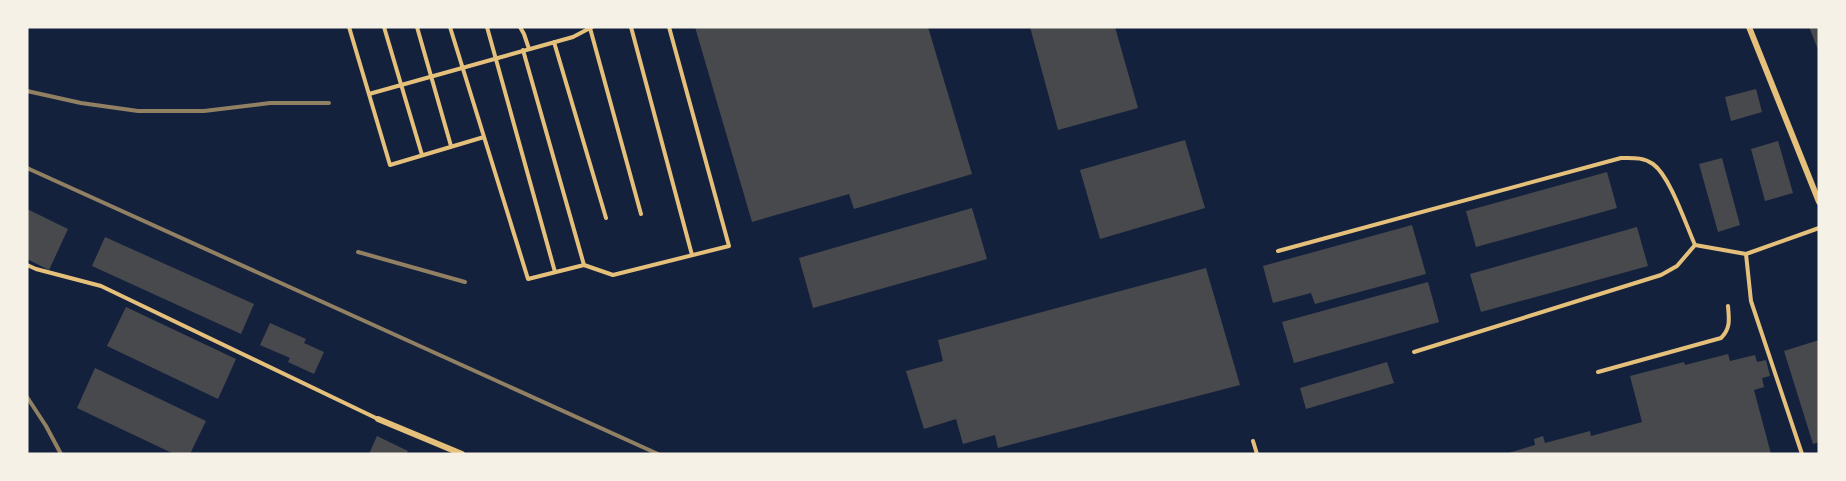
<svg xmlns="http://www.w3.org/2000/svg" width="1846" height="481" viewBox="0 0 1846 481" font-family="'Asap Condensed',sans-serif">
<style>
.building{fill:#48494c}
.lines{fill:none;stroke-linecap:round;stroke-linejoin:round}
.service{stroke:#e5c07b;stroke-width:4}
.minor{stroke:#e5c07b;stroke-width:6}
.rail{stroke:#918062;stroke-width:4}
</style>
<rect width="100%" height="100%" fill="#14213d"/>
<path class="building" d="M 695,27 L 928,27 L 972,174 L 854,209 L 849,194 L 752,222 Z
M 1030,27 L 1115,27 L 1138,108 L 1058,130 Z
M 1809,27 L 1819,27 L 1819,52 Z
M 1756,89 L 1762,112 L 1731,121 L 1725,97 Z
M 1185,140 L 1205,208 L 1100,239 L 1080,170 Z
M 1778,141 L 1793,193 L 1765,201 L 1751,149 Z
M 1722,158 L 1740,225 L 1718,232 L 1699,164 Z
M 1607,172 L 1617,208 L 1476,247 L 1466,211 Z
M 972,208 L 987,259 L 813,308 L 799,258 Z
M 27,209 L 68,229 L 49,270 L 27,259 Z
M 1412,225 L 1426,274 L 1315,304 L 1311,293 L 1273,303 L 1263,266 Z
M 1637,227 L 1648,266 L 1481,312 L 1470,274 Z
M 105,237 L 254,304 L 241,334 L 92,266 Z
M 1206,268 L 1240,385 L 998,448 L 995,435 L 963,444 L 956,419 L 924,429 L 906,371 L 943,361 L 938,340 Z
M 1428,282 L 1439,322 L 1294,363 L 1282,322 Z
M 126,307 L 236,359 L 218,399 L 107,346 Z
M 270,323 L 306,339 L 304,343 L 324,352 L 314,374 L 288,362 L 290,358 L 260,345 Z
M 1819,340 L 1819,442 L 1813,444 L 1784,351 Z
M 1728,354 L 1730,361 L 1755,355 L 1757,362 L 1766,360 L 1770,376 L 1762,378 L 1764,387 L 1754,390 L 1771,454 L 1505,454 L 1535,445 L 1534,439 L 1543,436 L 1545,443 L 1590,431 L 1591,436 L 1642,422 L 1630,376 L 1684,362 L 1685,365 Z
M 1387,362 L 1394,383 L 1306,409 L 1300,388 Z
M 95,368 L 206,421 L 190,454 L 174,454 L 77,408 Z
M 377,436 L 408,451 L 406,454 L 369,454 Z"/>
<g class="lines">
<path class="service" d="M 349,27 L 390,165 L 484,137
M 384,27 L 422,155
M 417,27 L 451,146
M 450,27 L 528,279 L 584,265 L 613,275 L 729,246 L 669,27
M 487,27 L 555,272
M 520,27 L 524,34 L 529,49
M 631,27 L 692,255
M 590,28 L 641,214
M 554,42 L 606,218
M 523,50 L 584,265
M 369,94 L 573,37 L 592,27
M 1695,245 L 1746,254 L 1819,228
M 1278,251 L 1621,158 C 1633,158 1643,157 1653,164 C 1670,176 1686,225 1695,245
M 1746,254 L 1751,301 L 1802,454
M 27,265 L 36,269 L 101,286 L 378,419
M 1414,352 L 1661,275 L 1677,266 L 1695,245
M 1598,372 L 1721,338 C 1731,328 1729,319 1728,306
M 1253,441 L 1257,454"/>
<path class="minor" d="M 1749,27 L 1819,202
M 378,419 L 462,454"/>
<path class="rail" d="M 27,91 L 81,103 L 138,111 L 204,111 L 270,103 L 329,103
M 27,168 L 658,454
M 358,252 L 465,282
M 27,397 L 46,426 L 61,454"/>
</g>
<rect width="1846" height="481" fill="none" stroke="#f6f1e7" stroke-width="57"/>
</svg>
